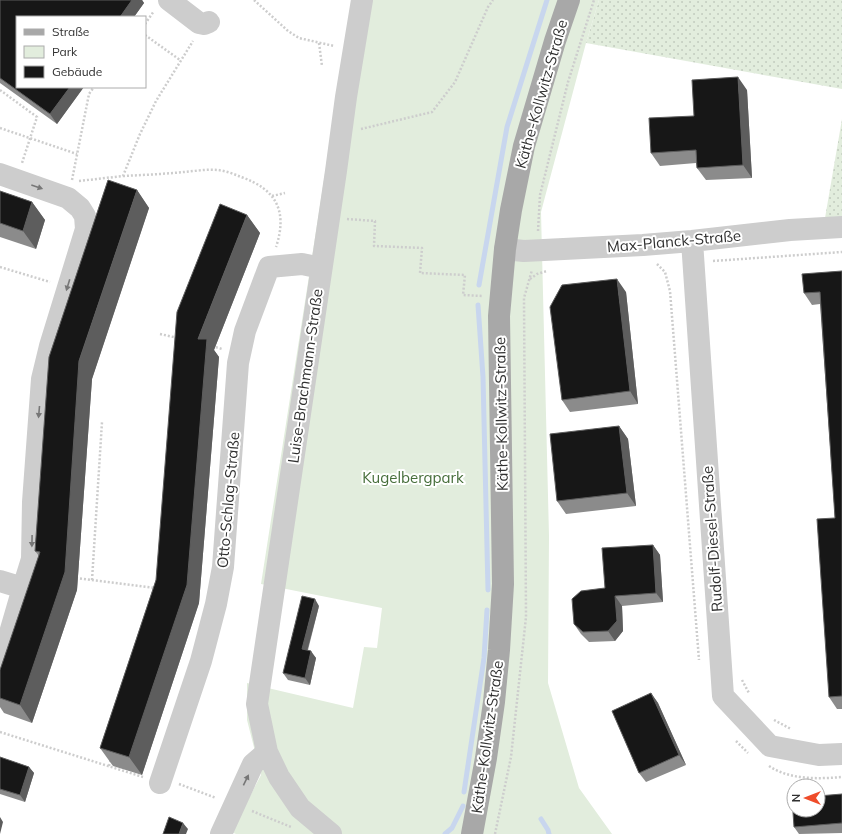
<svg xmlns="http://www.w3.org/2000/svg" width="842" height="834" viewBox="0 0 842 834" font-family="Mulish,sans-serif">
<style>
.grass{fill:url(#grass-dots)}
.green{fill:#e2eddd}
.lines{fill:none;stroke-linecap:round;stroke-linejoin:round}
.stream{stroke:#c8d6ee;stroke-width:5}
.path{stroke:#cdcdcd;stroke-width:2.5;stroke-dasharray:2 2;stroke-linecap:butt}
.minor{stroke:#cdcdcd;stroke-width:22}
.major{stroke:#a8a8a8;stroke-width:22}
.wall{fill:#8b8b8b}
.shaded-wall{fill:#5d5d5d}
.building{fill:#171717;stroke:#5d5d5d}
.oneway{fill:#777}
.labels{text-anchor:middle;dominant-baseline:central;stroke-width:4;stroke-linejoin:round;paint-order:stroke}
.street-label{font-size:15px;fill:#303030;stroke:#fff}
.park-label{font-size:15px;fill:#466e3a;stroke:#fff}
</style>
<defs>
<pattern id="grass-dots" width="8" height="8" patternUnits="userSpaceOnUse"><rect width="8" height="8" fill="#e2eddd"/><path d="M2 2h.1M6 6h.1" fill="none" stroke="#c2ccbe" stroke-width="1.8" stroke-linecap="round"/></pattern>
</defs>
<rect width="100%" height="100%" fill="#fff"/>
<path class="grass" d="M 599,0 L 842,0 L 842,89 L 586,43 Z
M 842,119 L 842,217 L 825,218 Z"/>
<path class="green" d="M 352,0 L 599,0 L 586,43 L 541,212 L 549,536 L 548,683 L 579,788 L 612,834 L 236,834 L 231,832 L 261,775 L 247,720 L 247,683 L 353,708 L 364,647 L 377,648 L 382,608 L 261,584 Z"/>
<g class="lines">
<path class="stream" d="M 479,285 L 507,127 L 547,0
M 478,305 L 483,377 L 488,590
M 464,792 L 484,658 L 487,610
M 541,819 L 548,830 L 549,834
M 445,834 L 452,828 L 463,806"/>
<path class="path" d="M 254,0 L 288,31 L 299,38 L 334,46
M 145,24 L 154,11
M 145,35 L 180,60
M 319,43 L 322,66
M 0,90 L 37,117 L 22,163
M 0,128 L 77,154
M 361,129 L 432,112 L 455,82 L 488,7 L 493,0
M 123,176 C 143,175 164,174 184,172 C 195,171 207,169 218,170 C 226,171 234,174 241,177 C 276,189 288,211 276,247
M 72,180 L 89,94 L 94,87
M 79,181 L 123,176 L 140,134 L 156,101 L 193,41
M 272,196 L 285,193
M 347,219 L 375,221 L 374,246 L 422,248 L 420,273 L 465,275 L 463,295 L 483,296
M 538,231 L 540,195 L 568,82 L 594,0
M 713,261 L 842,252
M 657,264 L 665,272 L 670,291 L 699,660
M 0,267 L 50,282
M 530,279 L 537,274 L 547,271
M 160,334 L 178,338
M 212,346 L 222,349
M 76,578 L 156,588
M 92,580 L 102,422
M 742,680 L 749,693
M 774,720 L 791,729
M 0,732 L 143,777
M 736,741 L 748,753
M 109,766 L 111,759
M 769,766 C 790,780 818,779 842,777
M 179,784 L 216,798
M 252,811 L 291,827
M 495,834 L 511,757 L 526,617 L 524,298 L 532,270"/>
<path class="minor" d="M 169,0 L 199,23 L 204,24 L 209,22
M 0,174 L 68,198 L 80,208 L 85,216 L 86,229 L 50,346 L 42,379 L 33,502 L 32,559 L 23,588
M 692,241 L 723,696 L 770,746 L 819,755 L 842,754
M 505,249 L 524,251 L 643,245 L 692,241 L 790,230 L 842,227
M 0,581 L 23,588 L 0,667
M 160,783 L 201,661 L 216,604 L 223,567 L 238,363 L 245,331 L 269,267 L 302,264 L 321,268
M 221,834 L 253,764 L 267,752
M 331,834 L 300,808 L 279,777 L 267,752 L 257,704 L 336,171 L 346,97 L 362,0"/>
<path class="major" d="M 472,834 L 486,758 L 494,702 L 499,650 L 503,584 L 499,316 L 505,249 L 511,210 L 524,146 L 555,41 L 569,0"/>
</g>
<path class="wall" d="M 0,0 L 142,0 L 144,3 L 57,124 L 0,83 Z
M 747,90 L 752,178 L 706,180 L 697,168 L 696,163 L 660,166 L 651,153 L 694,116 Z
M 137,190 L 149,208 L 92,379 L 77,590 L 32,723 L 4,713 L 0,707 L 0,670 L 39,556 L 35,551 Z
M 0,191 L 32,202 L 45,220 L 36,249 L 0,237 Z
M 247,215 L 260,233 L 214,350 L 219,357 L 199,603 L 142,775 L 113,766 L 100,748 L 156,580 Z
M 842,271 L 842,709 L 837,709 L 829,697 L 835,518 L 820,304 L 812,305 L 804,293 Z
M 626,292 L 638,404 L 570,412 L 562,400 Z
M 619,426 L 628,439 L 636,506 L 566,514 L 557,501 Z
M 653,545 L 660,555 L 663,602 L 622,606 L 623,631 L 615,641 L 589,642 L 581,634 L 574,624 L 605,588 Z
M 319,606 L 308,650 L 316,658 L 310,685 L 288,680 L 283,673 Z
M 651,693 L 658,703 L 686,765 L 646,782 L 639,773 Z
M 0,757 L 29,767 L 34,773 L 25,802 L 0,794 Z
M 842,794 L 842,833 L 799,834 L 794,827 Z"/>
<path class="shaded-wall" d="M 132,0 L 142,0 L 144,3 L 134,17 L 120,17 Z
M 738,77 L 747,90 L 752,178 L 743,165 Z
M 70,87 L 84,87 L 57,124 L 50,114 Z
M 137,190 L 149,208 L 92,379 L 77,590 L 32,723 L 20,705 L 79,361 Z
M 32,202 L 45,220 L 36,249 L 23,231 Z
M 247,215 L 260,233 L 214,350 L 219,357 L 199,603 L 142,775 L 129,757 L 198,339 Z
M 617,279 L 626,292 L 638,404 L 630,391 Z
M 619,426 L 628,439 L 636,506 L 627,493 Z
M 653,545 L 660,555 L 663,602 L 656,593 Z
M 615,596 L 622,606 L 623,631 L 615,641 L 608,631 Z
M 315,599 L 319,606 L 306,655 L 302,649 Z
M 311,651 L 316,658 L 310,685 L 305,678 Z
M 651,693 L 658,703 L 686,765 L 679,755 Z
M 29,767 L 34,773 L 25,802 L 20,795 Z
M 0,817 L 3,822 L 0,834 Z
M 183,823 L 188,829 L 186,834 L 179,834 Z"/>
<path class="building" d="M 0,0 L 132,0 L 120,17 L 17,17 L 17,87 L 70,87 L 50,114 L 0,78 Z
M 738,77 L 743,165 L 697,168 L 696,150 L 651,153 L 649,118 L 694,116 L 692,80 Z
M 108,180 L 137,190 L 79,361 L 65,572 L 20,705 L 0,698 L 0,670 L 40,552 L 35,551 L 49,357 Z
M 0,191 L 32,202 L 23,231 L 0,223 Z
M 220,204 L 247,215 L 198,339 L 207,339 L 187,585 L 129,757 L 100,748 L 156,580 L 177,312 Z
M 842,271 L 842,696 L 829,697 L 817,519 L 835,518 L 820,292 L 804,293 L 802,274 Z
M 617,279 L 630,391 L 562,400 L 550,307 L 562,285 Z
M 619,426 L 627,493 L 557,501 L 550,434 Z
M 653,545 L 656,593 L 615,596 L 617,621 L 608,631 L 583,632 L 574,624 L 572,599 L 581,591 L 605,588 L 602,548 Z
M 302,596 L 315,599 L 302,649 L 311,651 L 305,678 L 283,673 Z
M 651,693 L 679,755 L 639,773 L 612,711 Z
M 0,757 L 29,767 L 20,795 L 0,789 Z
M 842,794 L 842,823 L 794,827 L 792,798 L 794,798 L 794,810 L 818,810 L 818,796 Z
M 169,817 L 183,823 L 179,834 L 163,834 Z"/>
<defs><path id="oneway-solid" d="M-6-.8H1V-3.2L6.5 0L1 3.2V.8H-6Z"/></defs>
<g class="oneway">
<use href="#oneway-solid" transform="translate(37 187) rotate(19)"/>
<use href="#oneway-solid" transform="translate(68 285) rotate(107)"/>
<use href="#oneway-solid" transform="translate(39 412) rotate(95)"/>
<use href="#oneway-solid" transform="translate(32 541) rotate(91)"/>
<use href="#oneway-solid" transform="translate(246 780) rotate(-64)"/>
</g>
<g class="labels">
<g class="street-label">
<text transform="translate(541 94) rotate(-74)">Käthe-Kollwitz-Straße</text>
<text transform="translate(674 241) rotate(-5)">Max-Planck-Straße</text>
<text transform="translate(305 376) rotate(-82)">Luise-Brachmann-Straße</text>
<text transform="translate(501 414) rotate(-91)">Käthe-Kollwitz-Straße</text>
<text transform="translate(228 500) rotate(-85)">Otto-Schlag-Straße</text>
<text transform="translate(712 539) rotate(-94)">Rudolf-Diesel-Straße</text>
<text transform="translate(487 737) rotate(-82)">Käthe-Kollwitz-Straße</text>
</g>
<g class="park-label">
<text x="413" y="477">Kugelbergpark</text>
</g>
</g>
<rect x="16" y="16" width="130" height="72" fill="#ffffff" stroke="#acacac"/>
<rect x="24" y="29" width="20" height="6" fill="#a8a8a8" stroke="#acacac"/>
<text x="52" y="36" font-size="12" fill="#303030">Straße</text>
<rect x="24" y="46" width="20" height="12" fill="#e2eddd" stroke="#acacac"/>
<text x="52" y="56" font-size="12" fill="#303030">Park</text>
<rect x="24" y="66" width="20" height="12" fill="#171717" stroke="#acacac"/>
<text x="52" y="76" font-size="12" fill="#303030">Gebäude</text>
<g transform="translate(806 798) rotate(270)"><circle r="19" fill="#ffffff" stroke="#acacac"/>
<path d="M0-3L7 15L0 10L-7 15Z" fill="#ef4c2a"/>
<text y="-6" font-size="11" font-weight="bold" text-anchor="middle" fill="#303030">N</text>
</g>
</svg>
